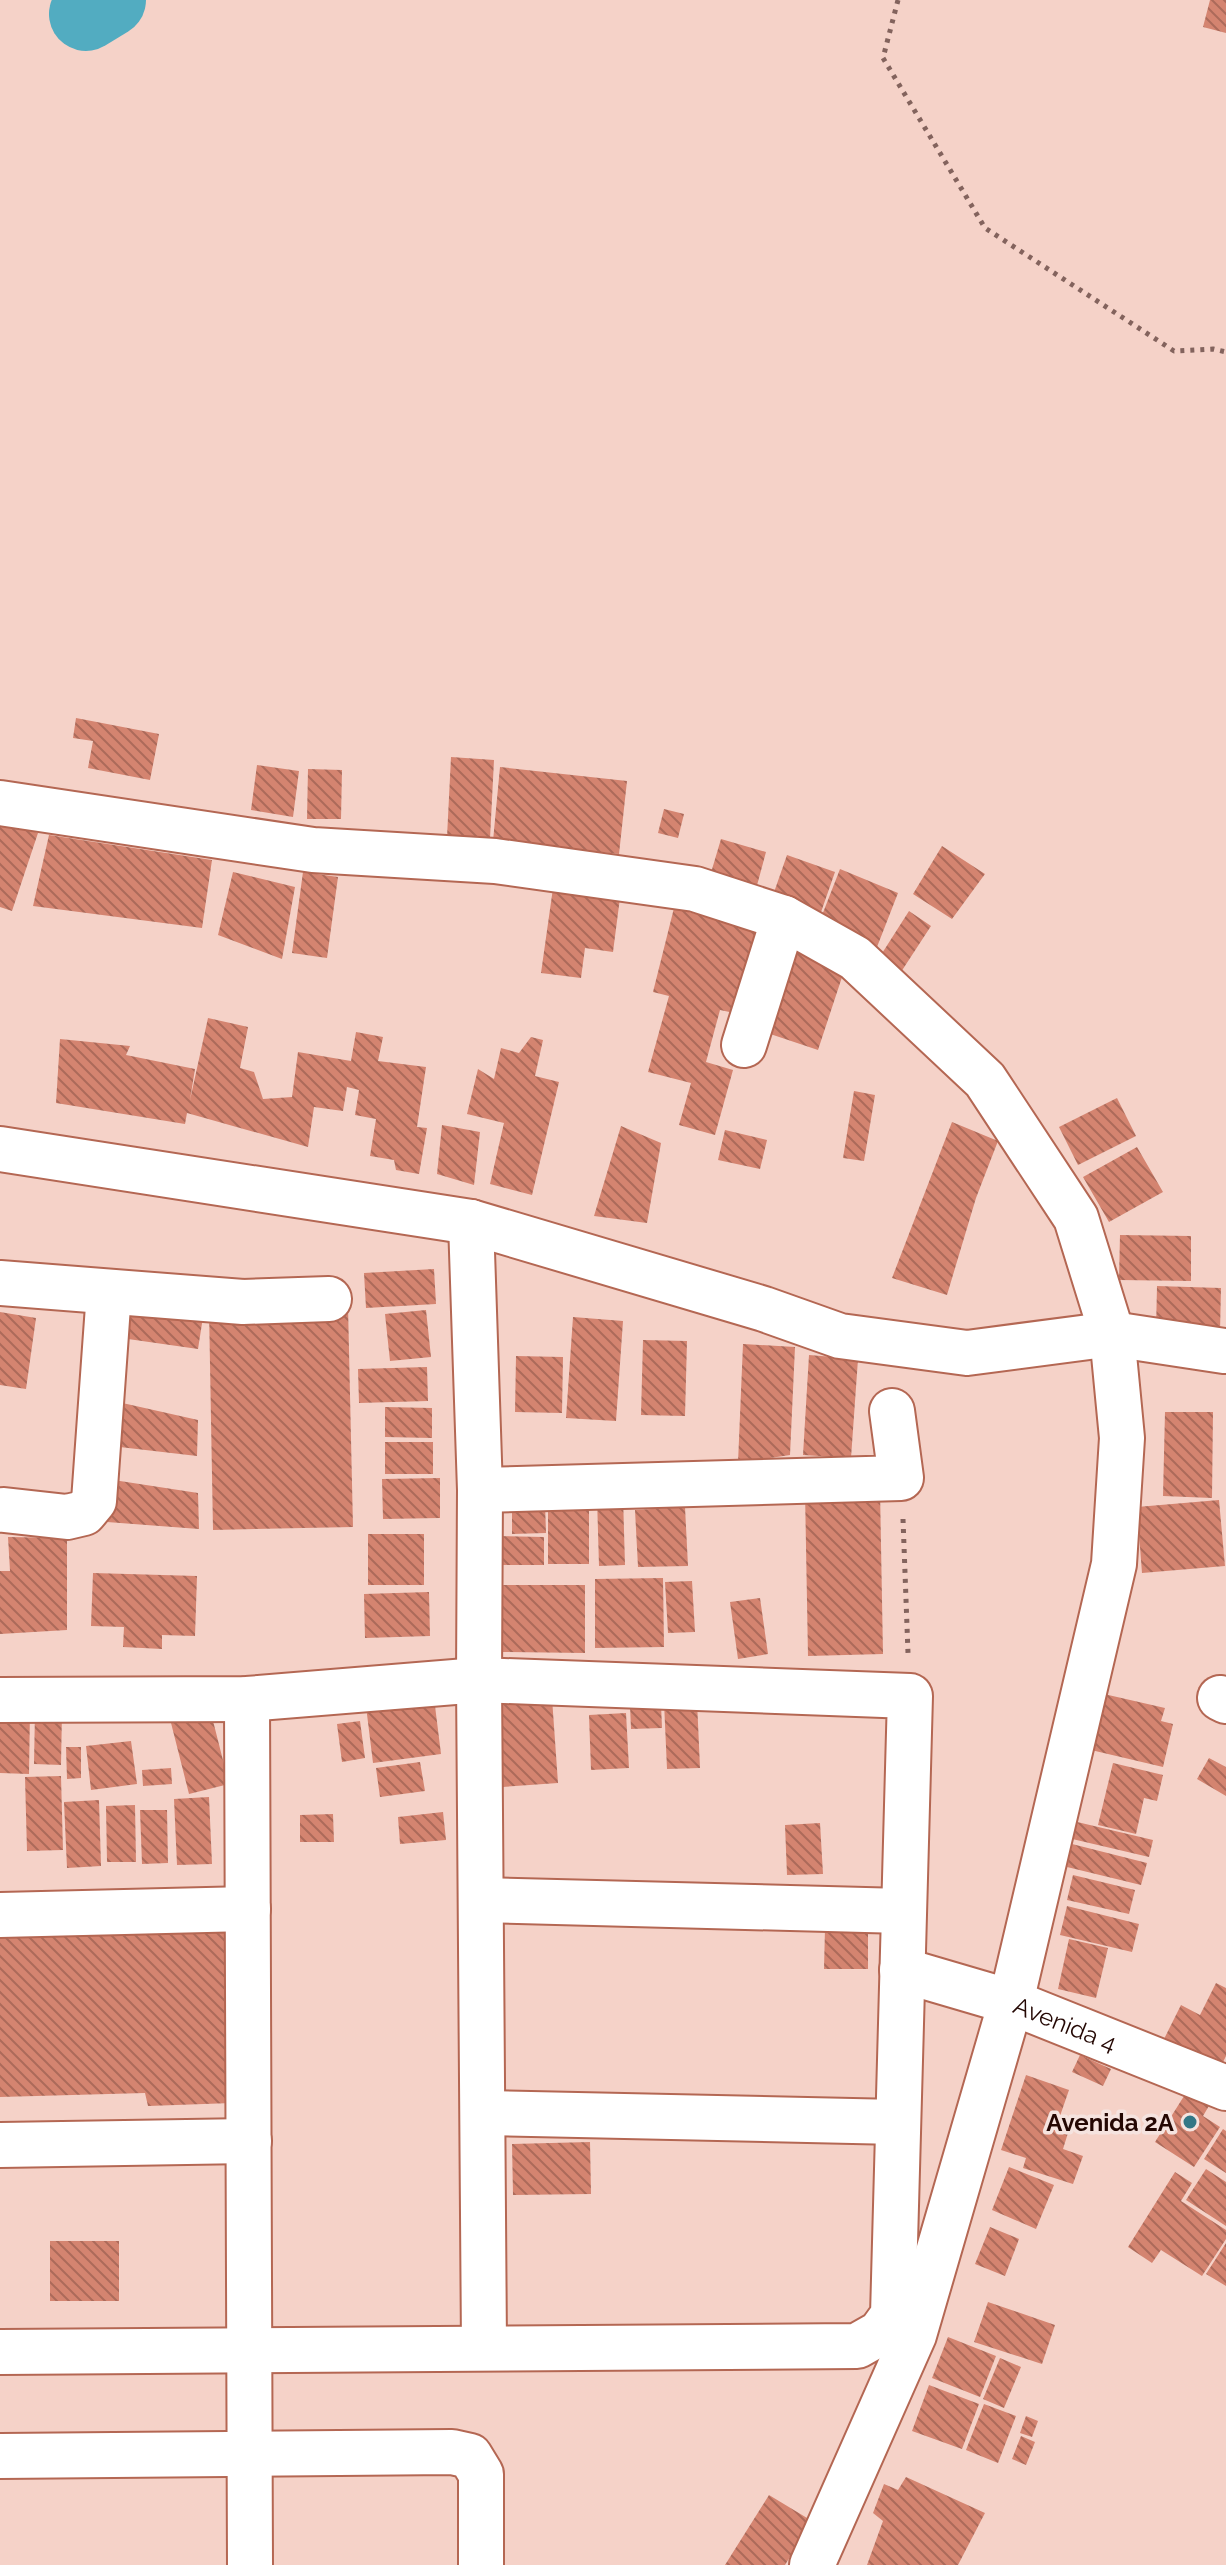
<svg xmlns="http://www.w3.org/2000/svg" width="1226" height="2565" viewBox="0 0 1226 2565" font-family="Raleway,sans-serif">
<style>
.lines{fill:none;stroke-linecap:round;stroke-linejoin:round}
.river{stroke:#52acc1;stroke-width:74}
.building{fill:url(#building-back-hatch)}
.minor-casing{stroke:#b46753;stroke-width:48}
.path{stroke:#83635d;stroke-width:5;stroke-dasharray:4 6;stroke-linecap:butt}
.minor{stroke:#fff;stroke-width:44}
.poi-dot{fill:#337786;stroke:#f5e3df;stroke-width:3}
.labels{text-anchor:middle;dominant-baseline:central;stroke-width:7;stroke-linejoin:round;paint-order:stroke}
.street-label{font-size:24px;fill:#240703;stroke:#f5e3df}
.poi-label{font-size:24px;font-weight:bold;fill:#240703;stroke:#f5e3df;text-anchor:end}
</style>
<defs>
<pattern id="building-back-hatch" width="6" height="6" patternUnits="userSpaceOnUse" patternTransform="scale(2)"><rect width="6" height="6" fill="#d48470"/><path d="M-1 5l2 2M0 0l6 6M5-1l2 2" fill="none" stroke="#ac6a5a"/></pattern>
</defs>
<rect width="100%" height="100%" fill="#f5d2c8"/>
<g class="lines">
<path class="river" d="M 86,14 L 109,0"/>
</g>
<path class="building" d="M 1210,0 L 1226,0 L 1226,33 L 1203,27 Z
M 76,718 L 159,734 L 150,780 L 88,768 L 93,741 L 73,738 Z
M 451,757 L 494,760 L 490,839 L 447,837 Z
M 257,765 L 299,771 L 293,817 L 251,810 Z
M 500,767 L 627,781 L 619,854 L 493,841 Z
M 308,769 L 342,770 L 341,819 L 307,819 Z
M 664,809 L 684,814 L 678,838 L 658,833 Z
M 0,820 L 38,833 L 12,911 L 0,907 Z
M 49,835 L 212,860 L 202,928 L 33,906 Z
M 721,839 L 766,852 L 756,889 L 710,876 Z
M 942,846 L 985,874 L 952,919 L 913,894 Z
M 787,855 L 835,872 L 820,915 L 772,898 Z
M 840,869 L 898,893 L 877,947 L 819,923 Z
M 233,872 L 295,887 L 282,959 L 218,935 Z
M 303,872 L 338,877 L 327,958 L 292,953 Z
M 554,881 L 621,890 L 613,952 L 585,948 L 581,978 L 541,973 Z
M 674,908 L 760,931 L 739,1014 L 720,1010 L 706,1062 L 733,1070 L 715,1135 L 679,1125 L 691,1083 L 648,1072 L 669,996 L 653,992 Z
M 909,911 L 931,926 L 901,972 L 879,958 Z
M 788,948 L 845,968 L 818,1050 L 761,1031 Z
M 208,1018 L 248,1027 L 240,1068 L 254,1072 L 263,1099 L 292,1097 L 298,1052 L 351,1061 L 356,1032 L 383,1037 L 378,1061 L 426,1067 L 417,1127 L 427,1128 L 419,1174 L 396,1170 L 394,1160 L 370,1156 L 376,1119 L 355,1115 L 359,1090 L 347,1087 L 343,1111 L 314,1107 L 308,1147 L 187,1113 L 185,1124 L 56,1103 L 60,1039 L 130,1046 L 126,1055 L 195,1069 L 190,1100 Z
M 531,1037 L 543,1040 L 535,1076 L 559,1082 L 532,1195 L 490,1184 L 504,1123 L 467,1114 L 478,1069 L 494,1079 L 501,1048 L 519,1053 Z
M 854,1091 L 875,1095 L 864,1161 L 843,1158 Z
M 1117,1098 L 1136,1136 L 1078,1165 L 1059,1127 Z
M 952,1122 L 998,1141 L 976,1198 L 947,1295 L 892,1278 Z
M 442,1125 L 480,1132 L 474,1185 L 437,1174 Z
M 621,1126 L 661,1143 L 647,1223 L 594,1216 Z
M 725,1130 L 767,1140 L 760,1169 L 718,1160 Z
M 1137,1147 L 1163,1192 L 1109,1222 L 1083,1177 Z
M 1120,1235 L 1191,1236 L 1191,1281 L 1119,1280 Z
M 434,1269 L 436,1304 L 366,1308 L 364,1273 Z
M 1157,1286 L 1221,1288 L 1220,1332 L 1156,1330 Z
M 126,1306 L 203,1317 L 198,1349 L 121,1338 Z
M 348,1306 L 353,1527 L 213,1530 L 209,1309 Z
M 426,1310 L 431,1357 L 390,1361 L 385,1314 Z
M 0,1312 L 36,1318 L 26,1389 L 0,1385 Z
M 573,1317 L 623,1321 L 616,1421 L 566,1418 Z
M 643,1340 L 687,1341 L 685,1416 L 641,1415 Z
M 743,1344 L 795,1347 L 790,1455 L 738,1463 Z
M 809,1355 L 858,1359 L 851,1458 L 803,1455 Z
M 516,1356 L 563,1357 L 562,1413 L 515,1412 Z
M 427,1367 L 428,1401 L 359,1403 L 358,1369 Z
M 118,1402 L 198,1420 L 197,1456 L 111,1446 Z
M 385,1407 L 432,1408 L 432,1438 L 385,1437 Z
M 1165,1412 L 1213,1412 L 1212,1498 L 1163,1496 Z
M 385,1442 L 433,1442 L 433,1474 L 385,1474 Z
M 440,1478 L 440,1518 L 383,1519 L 382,1479 Z
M 107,1479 L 198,1493 L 199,1529 L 107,1522 Z
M 880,1490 L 883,1654 L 808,1656 L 805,1491 Z
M 589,1492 L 589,1564 L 548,1564 L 548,1493 Z
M 623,1496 L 625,1565 L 599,1566 L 597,1497 Z
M 1219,1500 L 1225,1566 L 1142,1573 L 1137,1507 Z
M 545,1503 L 546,1533 L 512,1534 L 512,1504 Z
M 685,1507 L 688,1566 L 638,1567 L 635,1510 Z
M 368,1534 L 424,1534 L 424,1585 L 368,1585 Z
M 494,1536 L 544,1537 L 544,1565 L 494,1565 Z
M 8,1537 L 67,1538 L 67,1630 L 0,1634 L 0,1571 L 10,1571 Z
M 93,1573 L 197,1576 L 195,1636 L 162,1635 L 162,1649 L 123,1647 L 124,1627 L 91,1626 Z
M 663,1578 L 664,1647 L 595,1648 L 595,1579 Z
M 692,1581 L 695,1632 L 668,1633 L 665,1582 Z
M 503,1585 L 585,1585 L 585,1653 L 502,1652 Z
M 429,1592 L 430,1636 L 365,1638 L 364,1594 Z
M 760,1598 L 768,1654 L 738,1659 L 730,1602 Z
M 433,1690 L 441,1754 L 373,1763 L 365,1698 Z
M 1104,1694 L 1165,1708 L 1161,1721 L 1173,1724 L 1163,1767 L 1091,1750 Z
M 552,1698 L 558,1783 L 502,1787 L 496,1702 Z
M 697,1701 L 700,1768 L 667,1769 L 664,1702 Z
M 661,1704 L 662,1728 L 631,1729 L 630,1705 Z
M 209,1705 L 229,1784 L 189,1794 L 169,1715 Z
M 0,1710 L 30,1710 L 29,1774 L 0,1773 Z
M 35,1711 L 62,1712 L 61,1765 L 34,1764 Z
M 626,1713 L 629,1768 L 591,1770 L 589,1715 Z
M 360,1721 L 365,1758 L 342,1762 L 337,1724 Z
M 131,1741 L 137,1784 L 91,1790 L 86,1746 Z
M 66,1747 L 81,1747 L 81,1778 L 67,1779 Z
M 1209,1758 L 1226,1767 L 1226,1796 L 1197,1779 Z
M 420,1762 L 425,1791 L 380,1797 L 376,1768 Z
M 1113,1763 L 1163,1775 L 1157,1801 L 1144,1798 L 1136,1834 L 1098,1825 Z
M 171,1768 L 172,1784 L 143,1786 L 142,1770 Z
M 61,1776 L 63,1850 L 27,1851 L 25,1777 Z
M 209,1797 L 212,1864 L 177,1865 L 174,1799 Z
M 99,1800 L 101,1866 L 67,1868 L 64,1802 Z
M 135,1805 L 136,1862 L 107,1862 L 106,1806 Z
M 140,1810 L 167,1810 L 168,1863 L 142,1864 Z
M 443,1812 L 446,1840 L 400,1844 L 398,1817 Z
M 333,1814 L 334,1842 L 300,1842 L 300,1815 Z
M 1073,1821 L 1153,1840 L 1149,1857 L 1068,1838 Z
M 820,1823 L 823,1874 L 787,1875 L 785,1825 Z
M 1072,1844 L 1147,1863 L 1141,1885 L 1067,1867 Z
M 1073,1875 L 1135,1890 L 1129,1914 L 1067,1900 Z
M 1067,1906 L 1139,1924 L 1132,1952 L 1060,1935 Z
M 825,1928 L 868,1928 L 868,1969 L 824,1969 Z
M 226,1929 L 232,2103 L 148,2106 L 145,2093 L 0,2097 L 0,1935 Z
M 1069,1939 L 1108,1948 L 1096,1998 L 1058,1989 Z
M 1216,1983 L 1226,1988 L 1226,2056 L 1220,2068 L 1164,2039 L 1181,2005 L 1200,2015 Z
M 1080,2055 L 1111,2069 L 1103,2086 L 1072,2072 Z
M 1026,2075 L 1069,2090 L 1060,2116 L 1072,2120 L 1063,2149 L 1083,2156 L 1073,2184 L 1023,2168 L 1026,2158 L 1001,2150 Z
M 1191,2085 L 1213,2099 L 1203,2116 L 1220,2127 L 1194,2167 L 1155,2142 Z
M 1223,2129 L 1226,2131 L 1226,2173 L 1204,2159 Z
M 590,2142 L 591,2194 L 513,2195 L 512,2144 Z
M 1009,2167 L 1054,2185 L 1036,2229 L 992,2210 Z
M 1206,2169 L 1226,2182 L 1226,2226 L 1186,2200 Z
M 1175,2172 L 1192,2183 L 1181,2201 L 1226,2230 L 1226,2239 L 1202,2276 L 1161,2250 L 1152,2263 L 1128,2247 Z
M 990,2227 L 1019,2239 L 1005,2276 L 975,2264 Z
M 50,2241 L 119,2241 L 119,2301 L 50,2301 Z
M 1226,2243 L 1226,2286 L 1206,2274 Z
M 988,2302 L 1055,2325 L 1042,2364 L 974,2342 Z
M 948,2337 L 996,2356 L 980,2397 L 932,2378 Z
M 1000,2358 L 1021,2367 L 1004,2408 L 983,2399 Z
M 929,2385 L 979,2404 L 962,2449 L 912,2431 Z
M 984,2404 L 1016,2416 L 998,2463 L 966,2450 Z
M 1026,2416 L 1038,2421 L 1032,2437 L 1020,2433 Z
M 1021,2436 L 1035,2442 L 1026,2465 L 1012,2459 Z
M 906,2477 L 985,2513 L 958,2565 L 867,2565 L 883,2521 L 873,2513 L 884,2484 L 898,2490 Z
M 769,2495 L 812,2521 L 785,2565 L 725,2565 Z"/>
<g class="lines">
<defs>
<g id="minor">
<path d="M 0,803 L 313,850 L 495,861 L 695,889 L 784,918 L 855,958 L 985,1080 L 1076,1218 L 1112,1334 L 1122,1438 L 1114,1564 L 1011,2002 L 914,2335 L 812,2565"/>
<path d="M 744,1045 L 784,918"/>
<path d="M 0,1149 L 471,1222 L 764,1309 L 840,1336 L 967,1353 L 1112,1334 L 1224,1351"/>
<path d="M 471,1222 L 480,1490 L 479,1680 L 484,2347"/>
<path d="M 0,1283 L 243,1302 L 329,1299"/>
<path d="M 480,1490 L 901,1478 L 892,1411"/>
<path d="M 4,1510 L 67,1517 L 84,1513 L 94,1501 L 109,1292"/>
<path d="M 1220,1698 L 1226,1701"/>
<path d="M 247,1699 L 250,2565"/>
<path d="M 0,1700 L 247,1699 L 479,1680 L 910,1696 L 893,2315 L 880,2333 L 857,2346 L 0,2352"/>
<path d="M 481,1900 L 903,1911"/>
<path d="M 0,1915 L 248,1909"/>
<path id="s1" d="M 902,1970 L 1011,2002 L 1226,2088"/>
<path d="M 483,2113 L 898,2122"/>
<path d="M 0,2145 L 249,2141"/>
<path d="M 0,2456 L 452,2452 L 470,2456 L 481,2474 L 481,2565"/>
</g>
</defs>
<use href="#minor" class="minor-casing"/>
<path class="path" d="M 898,0 L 883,58 L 985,228 L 1174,351 L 1213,349 L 1226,352
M 903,1519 L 908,1653"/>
<use href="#minor" class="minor"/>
</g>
<circle class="poi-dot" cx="1190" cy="2122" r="8"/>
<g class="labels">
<g class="street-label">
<text stroke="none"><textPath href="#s1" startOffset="172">Avenida 4</textPath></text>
</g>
<g class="poi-label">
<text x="1174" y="2122">Avenida 2A</text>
</g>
</g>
</svg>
